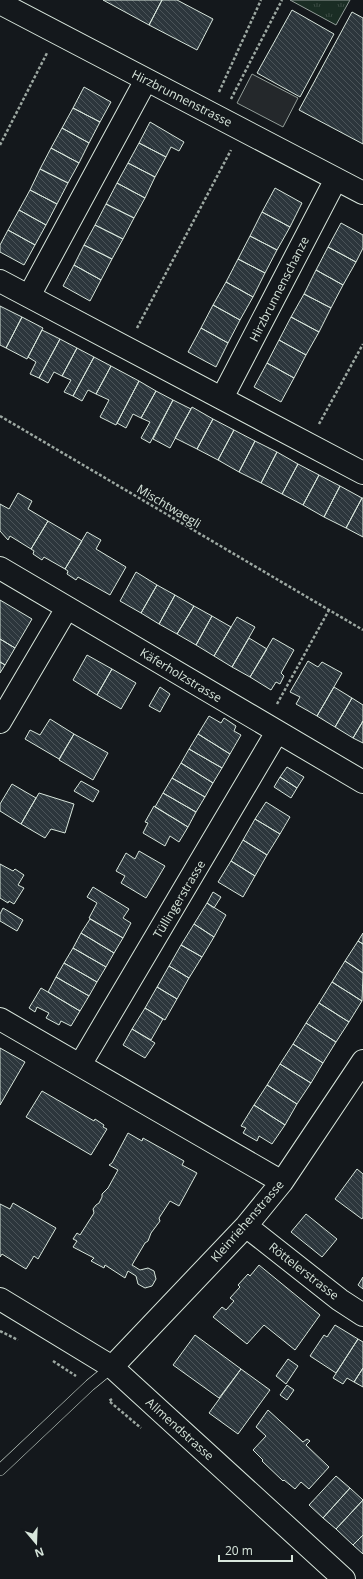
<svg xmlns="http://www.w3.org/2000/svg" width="363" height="1579" viewBox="0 0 363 1579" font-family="'Open Sans',sans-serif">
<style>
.park{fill:url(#park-tufts);stroke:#939e99}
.parking{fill:#24282b;stroke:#939e99}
.building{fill:url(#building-back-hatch);stroke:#d8e6dc}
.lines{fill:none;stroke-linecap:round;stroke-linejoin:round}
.service-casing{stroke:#d8e6dc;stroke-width:12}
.minor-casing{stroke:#d8e6dc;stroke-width:24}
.path{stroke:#9da8a2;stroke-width:2.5;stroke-dasharray:3 2;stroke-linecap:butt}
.service{stroke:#14181c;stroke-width:11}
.minor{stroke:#14181c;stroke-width:22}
.labels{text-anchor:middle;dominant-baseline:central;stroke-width:3;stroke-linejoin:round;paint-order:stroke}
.street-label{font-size:12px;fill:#d8e6dc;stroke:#14181c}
</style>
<defs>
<pattern id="park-tufts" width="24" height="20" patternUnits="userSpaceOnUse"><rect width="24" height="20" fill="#1a2d24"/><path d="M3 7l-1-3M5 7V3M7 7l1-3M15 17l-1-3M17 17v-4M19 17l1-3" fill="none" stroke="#3b4b43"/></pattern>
<pattern id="building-back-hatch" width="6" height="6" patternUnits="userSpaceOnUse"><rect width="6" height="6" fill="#2c363c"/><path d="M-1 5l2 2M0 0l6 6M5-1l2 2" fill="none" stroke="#4a5358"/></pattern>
</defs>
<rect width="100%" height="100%" fill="#14181c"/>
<path class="park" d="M 290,0 L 350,0 L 336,25 Z"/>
<path class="parking" d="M 252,74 L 298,98 L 283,127 L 237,103 Z"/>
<path class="building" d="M 103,0 L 162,0 L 149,25 Z
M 162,0 L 177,0 L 213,19 L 197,50 L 149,25 Z
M 292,10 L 334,34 L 300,97 L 257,73 Z
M 352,12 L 363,18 L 363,144 L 299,110 Z
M 84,87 L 111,102 L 100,122 L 73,108 Z
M 73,108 L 100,122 L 89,143 L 62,128 Z
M 150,122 L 184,142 L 179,151 L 171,147 L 166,157 L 139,143 Z
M 62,128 L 89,143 L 79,163 L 51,148 Z
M 139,143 L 166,157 L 155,177 L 128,163 Z
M 51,148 L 79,163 L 68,183 L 40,169 Z
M 128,163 L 155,177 L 145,198 L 117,183 Z
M 40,169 L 68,183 L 57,204 L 30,190 Z
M 117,183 L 145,198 L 134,218 L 106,204 Z
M 275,188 L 302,203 L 290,227 L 262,212 Z
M 30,190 L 57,204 L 46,225 L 19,210 Z
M 106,204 L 134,218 L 123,239 L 95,225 Z
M 19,210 L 46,225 L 35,245 L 8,230 Z
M 262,212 L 290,227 L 277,250 L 250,236 Z
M 341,223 L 363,235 L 363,248 L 356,262 L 328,247 Z
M 95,225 L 123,239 L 112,259 L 84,245 Z
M 8,230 L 35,245 L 24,265 L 0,252 L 0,245 Z
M 250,236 L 277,250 L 265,273 L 238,259 Z
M 84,245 L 112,259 L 101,280 L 74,265 Z
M 328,247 L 356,262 L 343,285 L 316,270 Z
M 238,259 L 265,273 L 253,297 L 226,282 Z
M 74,265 L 101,280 L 90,301 L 63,286 Z
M 316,270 L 343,285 L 331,308 L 304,294 Z
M 226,282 L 253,297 L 240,320 L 213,305 Z
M 304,294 L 331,308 L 319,332 L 291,317 Z
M 213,305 L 240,320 L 228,343 L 201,328 Z
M 0,306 L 22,317 L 6,348 L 0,345 Z
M 22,317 L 43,328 L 27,359 L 6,348 Z
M 291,317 L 319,332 L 306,355 L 279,340 Z
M 201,328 L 228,343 L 216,367 L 188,352 Z
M 42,330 L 60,339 L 39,378 L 30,374 L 36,362 L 28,357 Z
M 60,339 L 77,348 L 62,376 L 54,372 L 48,383 L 39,378 Z
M 279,340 L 306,355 L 294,378 L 267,363 Z
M 77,348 L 94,357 L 73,396 L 64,392 L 71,380 L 62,376 Z
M 94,357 L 111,366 L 96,394 L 88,390 L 82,401 L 73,396 Z
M 267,363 L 294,378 L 281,402 L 254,387 Z
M 111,366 L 139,381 L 116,425 L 100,417 L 109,400 L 96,394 Z
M 139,381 L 156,391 L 141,418 L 133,414 L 126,428 L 117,423 Z
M 156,391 L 173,400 L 150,443 L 141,438 L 150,422 L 141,418 Z
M 173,400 L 191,409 L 170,448 L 153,439 Z
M 192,407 L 213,419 L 197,449 L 175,438 Z
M 213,419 L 234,430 L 218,460 L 197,449 Z
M 234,430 L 255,441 L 239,472 L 218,460 Z
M 255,441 L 277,452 L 261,483 L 239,472 Z
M 277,452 L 298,464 L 282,494 L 261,483 Z
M 298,464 L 319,475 L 303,505 L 282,494 Z
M 319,475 L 340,486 L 324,517 L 303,505 Z
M 340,486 L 362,498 L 346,528 L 324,517 Z
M 18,493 L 32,501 L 28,509 L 48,521 L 31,549 L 10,536 L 8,540 L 0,531 L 0,504 L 9,509 Z
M 362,498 L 363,498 L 363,537 L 346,528 Z
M 48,521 L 82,541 L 65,569 L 44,557 L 42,560 L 33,554 L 34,551 L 31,549 Z
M 87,532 L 101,540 L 96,549 L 126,567 L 110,595 L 78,577 L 76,580 L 67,574 L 68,571 L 65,569 Z
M 136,572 L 157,585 L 141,613 L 120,601 Z
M 157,585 L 175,595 L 159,624 L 141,613 Z
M 175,595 L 194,606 L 177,634 L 159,624 Z
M 0,600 L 32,619 L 15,648 L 0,639 Z
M 194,606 L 212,616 L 196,645 L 177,634 Z
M 212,616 L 231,627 L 214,656 L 196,645 Z
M 237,617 L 255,627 L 232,667 L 214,656 Z
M 249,638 L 267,649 L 250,677 L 232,667 Z
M 273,638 L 294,650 L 281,673 L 284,676 L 280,684 L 276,682 L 271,690 L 250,677 Z
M 0,639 L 15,648 L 5,665 L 0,662 Z
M 87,655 L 112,669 L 97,695 L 73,680 Z
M 308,661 L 318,667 L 322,662 L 342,673 L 317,716 L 296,704 L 300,697 L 290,692 Z
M 0,662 L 5,665 L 0,673 Z
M 112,669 L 136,683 L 121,709 L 97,695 Z
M 160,687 L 170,694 L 160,712 L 149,706 Z
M 334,687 L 352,698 L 335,727 L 317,716 Z
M 352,698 L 363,705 L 363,721 L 353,738 L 335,727 Z
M 209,716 L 221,723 L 224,718 L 236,726 L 234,731 L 241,735 L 230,754 L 198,734 Z
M 50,719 L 74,734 L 59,759 L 25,739 L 30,730 L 40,735 Z
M 363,721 L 363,743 L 353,738 Z
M 74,734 L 108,753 L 93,780 L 59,760 Z
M 198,734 L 230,754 L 222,768 L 189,749 Z
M 189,749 L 222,768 L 213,783 L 181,763 Z
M 181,763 L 213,783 L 205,797 L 172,778 Z
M 287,767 L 304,777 L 297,788 L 280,777 Z
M 280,777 L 297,788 L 291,798 L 274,787 Z
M 172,778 L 205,797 L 196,812 L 163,793 Z
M 81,781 L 99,791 L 93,802 L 74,791 Z
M 12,784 L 36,798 L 21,824 L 0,811 L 0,804 Z
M 39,793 L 74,804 L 65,833 L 51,829 L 45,838 L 21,824 Z
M 163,793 L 196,812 L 188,827 L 155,807 Z
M 266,802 L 290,817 L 280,834 L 255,819 Z
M 154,806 L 188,827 L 179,842 L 170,836 L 165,846 L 143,833 L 148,823 L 145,822 Z
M 255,819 L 280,834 L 267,855 L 243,840 Z
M 243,840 L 267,855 L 255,876 L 231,861 Z
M 139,851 L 165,866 L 146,898 L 121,883 L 125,876 L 116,871 L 126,853 L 135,859 Z
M 231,861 L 255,876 L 243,897 L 218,882 Z
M 0,864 L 13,871 L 15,869 L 24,875 L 18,885 L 24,888 L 14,904 L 9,901 L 8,903 L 0,898 Z
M 93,887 L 129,909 L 123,918 L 131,923 L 123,938 L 89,918 L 97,903 L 87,897 Z
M 213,892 L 221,897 L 214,908 L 207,903 Z
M 207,903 L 226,915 L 214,937 L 194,924 Z
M 3,908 L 23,920 L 17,931 L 0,921 L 0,914 Z
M 90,919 L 123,938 L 114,953 L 81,933 Z
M 194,924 L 214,937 L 202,957 L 181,945 Z
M 81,933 L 114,953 L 106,967 L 73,948 Z
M 363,933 L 363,944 L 358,941 Z
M 358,941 L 363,944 L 363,973 L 345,961 Z
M 181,945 L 202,957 L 189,978 L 169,966 Z
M 73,948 L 106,967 L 97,982 L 64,963 Z
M 345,961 L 363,973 L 362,1001 L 332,982 Z
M 64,963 L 97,982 L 89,996 L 56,977 Z
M 169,966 L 189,978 L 177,999 L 157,987 Z
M 56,977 L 89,996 L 80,1011 L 48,992 Z
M 332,982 L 362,1001 L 349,1022 L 319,1003 Z
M 157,987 L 177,999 L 165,1020 L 145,1008 Z
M 41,988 L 80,1011 L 71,1026 L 61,1021 L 59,1025 L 46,1018 L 49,1013 L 37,1007 L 35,1012 L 29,1008 Z
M 319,1003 L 349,1022 L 336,1042 L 306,1023 Z
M 145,1008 L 163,1019 L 151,1040 L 132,1029 Z
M 306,1023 L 336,1042 L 323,1063 L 293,1044 Z
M 132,1029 L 155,1043 L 145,1058 L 123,1045 Z
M 293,1044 L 323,1063 L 311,1083 L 280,1064 Z
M 0,1048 L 25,1062 L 0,1105 Z
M 280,1064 L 311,1083 L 297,1104 L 267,1085 Z
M 267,1085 L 297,1104 L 285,1125 L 254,1105 Z
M 42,1091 L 94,1121 L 95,1119 L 104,1125 L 103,1127 L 107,1129 L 91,1155 L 26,1117 Z
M 254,1105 L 285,1125 L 272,1144 L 259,1136 L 257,1141 L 243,1133 L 246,1128 L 241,1126 Z
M 128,1133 L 142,1141 L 143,1138 L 184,1161 L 182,1165 L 197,1173 L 179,1206 L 170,1201 L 159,1218 L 160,1221 L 151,1233 L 148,1241 L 145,1243 L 132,1265 L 140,1270 L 148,1268 L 154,1271 L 156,1279 L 152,1286 L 145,1288 L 138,1284 L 136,1276 L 128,1271 L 125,1278 L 105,1265 L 104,1268 L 91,1261 L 94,1258 L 73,1247 L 77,1241 L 73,1239 L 77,1233 L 80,1235 L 94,1213 L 93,1209 L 96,1205 L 99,1203 L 102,1197 L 102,1194 L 108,1188 L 118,1170 L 109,1165 L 112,1163 Z
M 357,1169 L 363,1174 L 363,1217 L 362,1219 L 335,1199 Z
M 13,1203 L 56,1228 L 38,1259 L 34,1256 L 26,1269 L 2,1254 L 0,1257 L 0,1204 L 10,1209 Z
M 306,1214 L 337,1239 L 322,1257 L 291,1232 Z
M 259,1265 L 320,1315 L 295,1350 L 264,1325 L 247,1344 L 213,1317 L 222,1307 L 226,1310 L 234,1301 L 230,1298 L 240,1287 L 238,1285 L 248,1274 L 250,1276 Z
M 363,1277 L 363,1289 L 358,1285 Z
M 335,1325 L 358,1339 L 336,1373 L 310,1356 L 324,1335 L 327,1337 Z
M 195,1335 L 241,1369 L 219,1398 L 173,1365 Z
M 358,1339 L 363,1342 L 363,1368 L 354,1382 L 347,1378 L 343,1384 L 333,1378 Z
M 288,1359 L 298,1366 L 286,1384 L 276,1376 Z
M 363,1368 L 363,1387 L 354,1382 Z
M 241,1369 L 270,1390 L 238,1434 L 209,1413 Z
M 287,1385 L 294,1390 L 287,1400 L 280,1395 Z
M 268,1410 L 303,1442 L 307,1439 L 310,1441 L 306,1445 L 329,1467 L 309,1489 L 301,1482 L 295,1489 L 284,1480 L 283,1481 L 262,1461 L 263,1460 L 253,1450 L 266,1436 L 256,1427 Z
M 336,1476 L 350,1488 L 323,1518 L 309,1505 Z
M 350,1488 L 363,1500 L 336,1529 L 323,1518 Z
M 363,1500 L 363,1535 L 353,1545 L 336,1529 Z
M 363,1535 L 363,1554 L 353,1545 Z"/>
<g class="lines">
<defs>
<path id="service" d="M 0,1470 L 90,1385 L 112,1367"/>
<path id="minor" d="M 0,3 L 363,193
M 0,281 L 363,473
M 29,296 L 146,80
M 222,398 L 336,179
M 0,568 L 363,782
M 0,722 L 67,608
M 0,1019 L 282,1182
M 80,1065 L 277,732
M 246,1226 L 340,1300 L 363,1315
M 0,1299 L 112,1367 L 344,1579
M 112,1367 L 246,1226 L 282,1182 L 363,1061"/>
</defs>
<use href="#service" class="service-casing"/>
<use href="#minor" class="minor-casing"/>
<path class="path" d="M 219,92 L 261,0
M 231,99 L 282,0
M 0,145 L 47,53
M 137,328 L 231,150
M 0,416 L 363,630
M 319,424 L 363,344
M 277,704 L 329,610
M 0,1331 L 18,1340
M 53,1361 L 76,1376
M 112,1399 L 109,1401 L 141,1428"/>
<use href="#service" class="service"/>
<use href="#minor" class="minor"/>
</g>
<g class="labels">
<g class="street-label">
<text transform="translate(182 98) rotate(27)">Hirzbrunnenstrasse</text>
<text transform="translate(279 289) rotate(-63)">Hirzbrunnenschanze</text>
<text transform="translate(169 506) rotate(31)">Mischtwaegli</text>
<text transform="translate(181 675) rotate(31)">Käferholzstrasse</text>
<text transform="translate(179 899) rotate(-59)">Tüllingerstrasse</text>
<text transform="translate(247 1221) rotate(-49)">Kleinriehenstrasse</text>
<text transform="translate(304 1271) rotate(38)">Röttelerstrasse</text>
<text transform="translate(180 1429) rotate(42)">Allmendstrasse</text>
</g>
</g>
<g transform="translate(36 1543) rotate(161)" stroke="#14181c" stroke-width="3" paint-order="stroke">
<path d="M0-3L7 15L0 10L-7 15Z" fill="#d8e6dc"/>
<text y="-6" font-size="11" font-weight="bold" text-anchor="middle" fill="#d8e6dc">N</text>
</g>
<path d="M219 1555v6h73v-6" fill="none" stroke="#d8e6dc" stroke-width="2"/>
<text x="225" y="1555" font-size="12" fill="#d8e6dc" stroke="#14181c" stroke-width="3" paint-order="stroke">20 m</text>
</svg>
